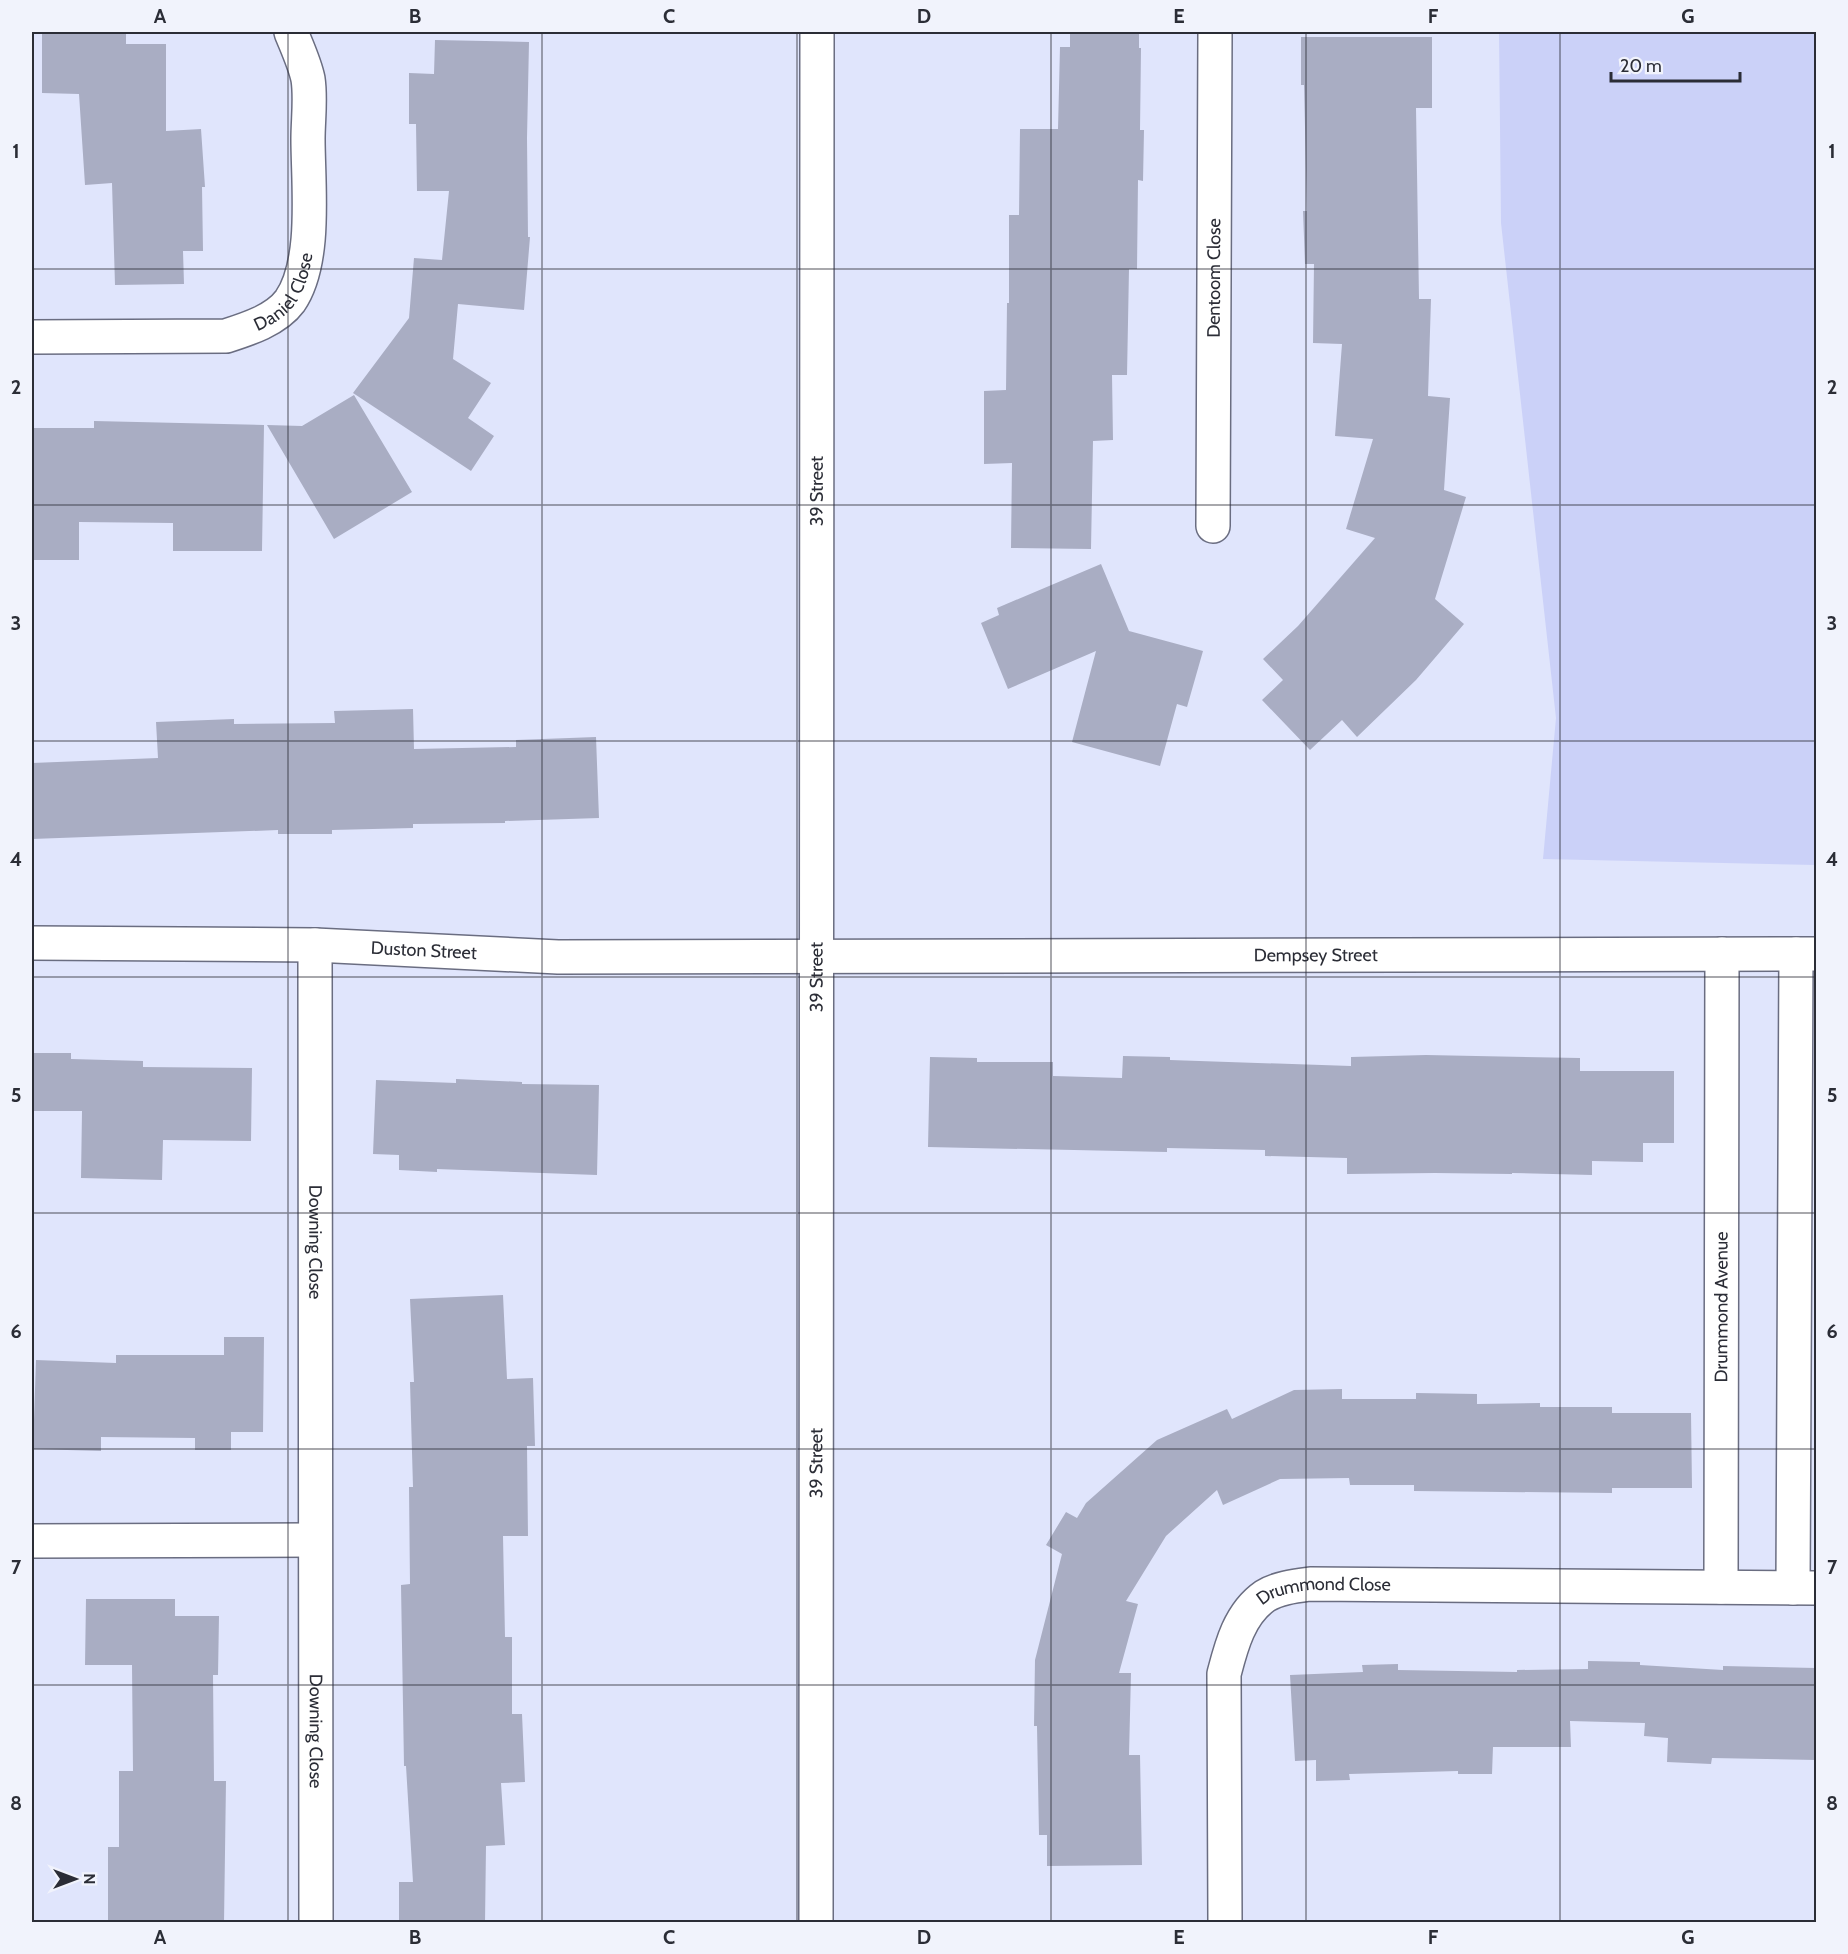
<svg xmlns="http://www.w3.org/2000/svg" width="1848" height="1954" viewBox="0 0 1848 1954" font-family="Cabin,sans-serif">
<style>
.green{fill:#cbd1f8}
.building{fill:#a9adc3}
.lines{fill:none;stroke-linecap:round;stroke-linejoin:round}
.minor-casing{stroke:#6a6d81;stroke-width:36}
.minor{stroke:#fff;stroke-width:33}
.grid{fill:none;stroke:#2b2d36;stroke-width:1.5;stroke-opacity:0.55}
.labels{text-anchor:middle;dominant-baseline:central;stroke-width:4.5;stroke-linejoin:round;paint-order:stroke}
.street-label{font-size:18px;fill:#2b2d36;stroke:#f1f3fc}
.neatline{fill:none;stroke:#2b2d36;stroke-width:2}
.grid-label{font-size:20px;text-anchor:middle;font-weight:bold;fill:#2b2d36}
</style>
<rect width="100%" height="100%" fill="#e0e5fc"/>
<path class="green" d="M 1499,32 L 1816,32 L 1816,865 L 1543,859 L 1556,718 L 1501,223 Z"/>
<path class="building" d="M 42,32 L 126,32 L 126,44 L 166,44 L 166,131 L 201,129 L 205,187 L 202,187 L 203,251 L 183,251 L 184,284 L 115,285 L 112,183 L 85,185 L 79,94 L 42,93 Z
M 1070,32 L 1139,32 L 1139,48 L 1141,48 L 1140,130 L 1144,130 L 1143,181 L 1138,180 L 1137,269 L 1129,269 L 1127,375 L 1112,375 L 1113,440 L 1093,441 L 1091,549 L 1011,548 L 1012,463 L 984,464 L 984,391 L 1006,390 L 1007,303 L 1009,303 L 1009,215 L 1019,215 L 1020,129 L 1058,129 L 1060,47 L 1070,47 Z
M 1301,37 L 1432,37 L 1432,108 L 1416,108 L 1419,299 L 1431,299 L 1428,396 L 1450,398 L 1444,490 L 1466,497 L 1435,599 L 1464,624 L 1416,680 L 1357,737 L 1342,720 L 1310,750 L 1262,700 L 1283,680 L 1263,659 L 1298,626 L 1375,538 L 1346,529 L 1373,439 L 1335,436 L 1342,344 L 1313,343 L 1314,264 L 1305,264 L 1303,211 L 1307,211 L 1304,85 L 1301,85 Z
M 435,40 L 529,42 L 527,138 L 528,237 L 530,237 L 524,310 L 458,304 L 453,359 L 491,383 L 468,418 L 494,436 L 471,471 L 353,393 L 409,318 L 414,258 L 442,260 L 449,191 L 417,191 L 416,124 L 409,124 L 409,73 L 434,74 Z
M 354,395 L 412,492 L 334,539 L 267,425 L 302,426 Z
M 94,421 L 264,425 L 262,551 L 173,551 L 173,523 L 79,522 L 79,560 L 32,560 L 32,428 L 94,428 Z
M 1101,564 L 1129,631 L 1203,651 L 1187,707 L 1177,704 L 1160,766 L 1072,742 L 1096,651 L 1008,689 L 981,623 L 999,615 L 997,608 Z
M 413,709 L 414,749 L 516,747 L 516,740 L 596,737 L 599,818 L 505,821 L 505,823 L 413,824 L 413,828 L 332,830 L 332,834 L 278,834 L 278,830 L 32,839 L 32,763 L 158,758 L 156,722 L 234,719 L 234,724 L 335,723 L 334,711 Z
M 32,1053 L 71,1053 L 71,1059 L 143,1061 L 143,1067 L 252,1068 L 251,1141 L 163,1140 L 162,1180 L 81,1178 L 82,1111 L 32,1111 Z
M 1426,1055 L 1580,1058 L 1580,1071 L 1674,1071 L 1674,1143 L 1643,1143 L 1643,1162 L 1592,1161 L 1592,1175 L 1512,1173 L 1512,1174 L 1435,1173 L 1347,1174 L 1347,1158 L 1265,1156 L 1265,1150 L 1167,1148 L 1167,1152 L 928,1147 L 930,1057 L 977,1058 L 977,1062 L 1053,1062 L 1053,1076 L 1122,1078 L 1123,1056 L 1170,1057 L 1170,1060 L 1351,1066 L 1351,1057 Z
M 456,1079 L 522,1082 L 522,1084 L 599,1085 L 597,1175 L 437,1169 L 437,1172 L 399,1170 L 399,1155 L 373,1154 L 376,1080 L 456,1083 Z
M 503,1295 L 507,1379 L 533,1378 L 535,1446 L 527,1446 L 528,1536 L 503,1536 L 505,1637 L 512,1637 L 512,1714 L 522,1714 L 525,1782 L 501,1783 L 505,1845 L 486,1846 L 485,1923 L 399,1923 L 399,1882 L 413,1882 L 406,1766 L 404,1766 L 401,1585 L 410,1584 L 409,1487 L 413,1487 L 410,1382 L 414,1382 L 410,1299 Z
M 224,1337 L 264,1337 L 263,1432 L 231,1432 L 231,1450 L 195,1450 L 195,1438 L 101,1437 L 101,1451 L 33,1449 L 36,1360 L 116,1363 L 116,1355 L 224,1355 Z
M 1342,1389 L 1342,1399 L 1416,1399 L 1416,1393 L 1477,1394 L 1477,1404 L 1540,1403 L 1540,1407 L 1612,1407 L 1612,1413 L 1691,1413 L 1692,1488 L 1612,1488 L 1612,1493 L 1414,1491 L 1414,1485 L 1350,1485 L 1349,1478 L 1280,1479 L 1223,1505 L 1217,1490 L 1166,1536 L 1126,1601 L 1138,1604 L 1119,1673 L 1131,1673 L 1129,1755 L 1140,1755 L 1142,1865 L 1047,1866 L 1047,1835 L 1039,1835 L 1037,1726 L 1034,1726 L 1035,1660 L 1062,1554 L 1046,1545 L 1066,1512 L 1077,1518 L 1086,1503 L 1157,1440 L 1227,1409 L 1232,1419 L 1294,1390 Z
M 86,1599 L 175,1599 L 175,1616 L 219,1616 L 218,1675 L 213,1675 L 214,1781 L 226,1781 L 224,1923 L 108,1923 L 108,1847 L 119,1847 L 119,1771 L 133,1771 L 132,1665 L 85,1665 Z
M 1588,1661 L 1640,1662 L 1640,1665 L 1723,1670 L 1723,1666 L 1816,1668 L 1816,1760 L 1712,1758 L 1711,1764 L 1667,1762 L 1668,1738 L 1644,1736 L 1645,1723 L 1570,1721 L 1571,1747 L 1493,1747 L 1492,1774 L 1458,1774 L 1458,1771 L 1349,1774 L 1350,1780 L 1316,1781 L 1316,1760 L 1295,1761 L 1290,1675 L 1363,1672 L 1362,1665 L 1398,1664 L 1398,1670 L 1517,1672 L 1517,1670 L 1588,1669 Z"/>
<g class="lines">
<defs>
<g id="minor">
<path id="s1" d="M 32,337 L 226,336 C 248,329 276,320 290,301 C 317,262 308,185 308,139 C 308,120 311,98 308,79 C 305,64 297,47 291,32"/>
<path id="s2" d="M 1213,526 L 1215,32"/>
<path id="s3" d="M 32,943 L 315,945 L 558,957 L 1816,954"/>
<path id="s4" d="M 315,945 L 316,1922"/>
<path d="M 32,1541 L 314,1540"/>
<path id="s5" d="M 1721,1587 L 1722,954"/>
<path d="M 1793,1588 L 1796,954"/>
<path id="s6" d="M 816,1922 L 817,32"/>
<path id="s7" d="M 1225,1922 L 1224,1674 C 1231,1647 1239,1614 1265,1596 C 1278,1588 1295,1586 1310,1584 L 1816,1588"/>
</g>
</defs>
<use href="#minor" class="minor-casing"/>
<use href="#minor" class="minor"/>
</g>
<path class="grid" d="M 288,32 L 288,1922M 542,32 L 542,1922M 797,32 L 797,1922M 1051,32 L 1051,1922M 1306,32 L 1306,1922M 1560,32 L 1560,1922M 32,269 L 1816,269M 32,505 L 1816,505M 32,741 L 1816,741M 32,977 L 1816,977M 32,1213 L 1816,1213M 32,1449 L 1816,1449M 32,1685 L 1816,1685"/>
<g class="labels">
<g class="street-label">
<text stroke="none"><textPath href="#s2" startOffset="248">Dentoom Close</textPath></text>
<text stroke="none"><textPath href="#s1" startOffset="272">Daniel Close</textPath></text>
<text stroke="none"><textPath href="#s6" startOffset="1431">39 Street</textPath></text>
<text stroke="none"><textPath href="#s3" startOffset="392">Duston Street</textPath></text>
<text stroke="none"><textPath href="#s3" startOffset="1284">Dempsey Street</textPath></text>
<text stroke="none"><textPath href="#s6" startOffset="945">39 Street</textPath></text>
<text stroke="none"><textPath href="#s4" startOffset="297">Downing Close</textPath></text>
<text stroke="none"><textPath href="#s5" startOffset="280">Drummond Avenue</textPath></text>
<text stroke="none"><textPath href="#s6" startOffset="459">39 Street</textPath></text>
<text stroke="none"><textPath href="#s7" startOffset="398">Drummond Close</textPath></text>
<text stroke="none"><textPath href="#s4" startOffset="786">Downing Close</textPath></text>
</g>
</g>
<rect width="1848" height="1954" fill="none" stroke="#f1f3fc" stroke-width="66"/>
<g transform="translate(75 1879) rotate(90)" stroke="#f1f3fc" stroke-width="4.5" paint-order="stroke">
<path d="M0-4.5L10 22L0 15L-10 22Z" fill="#2b2d36"/>
<text y="-9" font-size="16" font-weight="bold" text-anchor="middle" fill="#2b2d36">N</text>
</g>
<path d="M1611 72v9h129v-9" fill="none" stroke="#2b2d36" stroke-width="3"/>
<text x="1620" y="72" font-size="18" fill="#2b2d36" stroke="#f1f3fc" stroke-width="4.5" paint-order="stroke">20 m</text>
<rect x="33" y="33" width="1782" height="1888" class="neatline"/>
<g class="grid-label">
<text x="160" y="23">A</text>
<text x="415" y="23">B</text>
<text x="669" y="23">C</text>
<text x="924" y="23">D</text>
<text x="1179" y="23">E</text>
<text x="1433" y="23">F</text>
<text x="1688" y="23">G</text>
<text x="16" y="158">1</text>
<text x="1832" y="158">1</text>
<text x="16" y="394">2</text>
<text x="1832" y="394">2</text>
<text x="16" y="630">3</text>
<text x="1832" y="630">3</text>
<text x="16" y="866">4</text>
<text x="1832" y="866">4</text>
<text x="16" y="1102">5</text>
<text x="1832" y="1102">5</text>
<text x="16" y="1338">6</text>
<text x="1832" y="1338">6</text>
<text x="16" y="1574">7</text>
<text x="1832" y="1574">7</text>
<text x="16" y="1810">8</text>
<text x="1832" y="1810">8</text>
<text x="160" y="1944">A</text>
<text x="415" y="1944">B</text>
<text x="669" y="1944">C</text>
<text x="924" y="1944">D</text>
<text x="1179" y="1944">E</text>
<text x="1433" y="1944">F</text>
<text x="1688" y="1944">G</text>
</g>
</svg>
